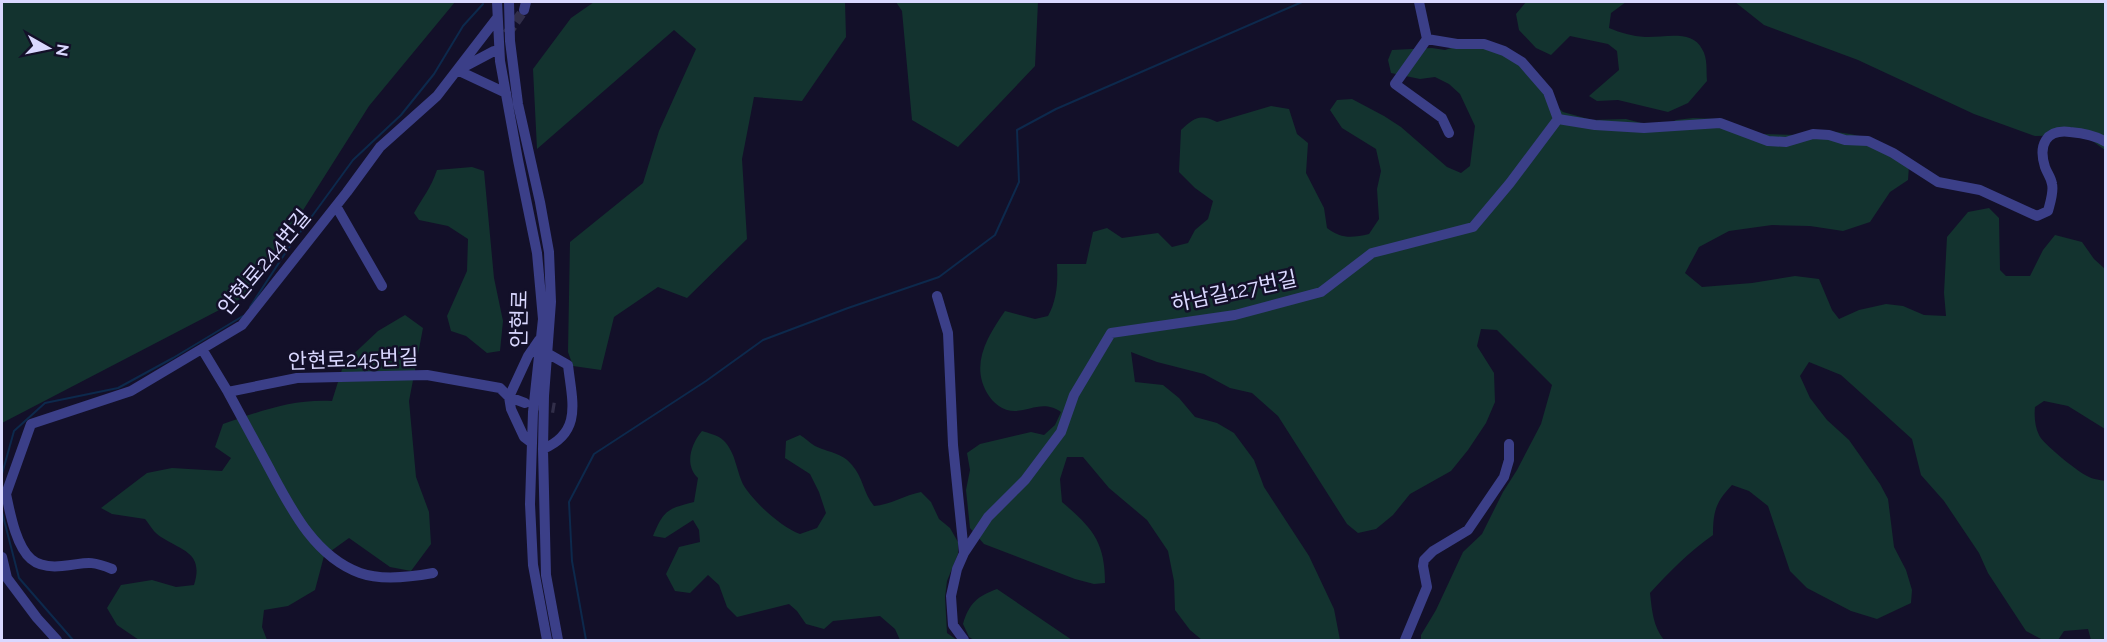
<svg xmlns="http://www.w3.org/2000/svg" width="2107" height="642" viewBox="0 0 2107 642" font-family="Raleway,'Noto Sans KR',sans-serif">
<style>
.green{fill:#13332f}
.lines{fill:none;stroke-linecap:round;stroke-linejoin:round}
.stream{stroke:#0d294c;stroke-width:2}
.minor-tunnel{stroke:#312e49;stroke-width:10;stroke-dasharray:10 5;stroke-linecap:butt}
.minor{stroke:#3b3f88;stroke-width:10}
.labels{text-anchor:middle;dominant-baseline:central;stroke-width:5;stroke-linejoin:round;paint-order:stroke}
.street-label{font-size:21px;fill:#dad8ff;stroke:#131029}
</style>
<rect width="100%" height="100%" fill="#131029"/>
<path class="green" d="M 2,2 L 455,2 L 369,106 L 250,294 L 2,423 Z
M 594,2 L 845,2 L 846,37 L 802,101 L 754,97 L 742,159 L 747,239 L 687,298 L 658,287 L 614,317 L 601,370 L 573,366 L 568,352 L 570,242 L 643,183 L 659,131 L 696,49 L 674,30 L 537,149 L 533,69 L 571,18 Z
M 896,2 L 1038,2 L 1035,66 L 958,147 L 912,120 L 902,11 Z
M 1526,2 L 1626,2 L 1611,13 L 1609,28 C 1621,33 1632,36 1645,37 C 1663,38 1692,29 1702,49 C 1708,58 1706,71 1707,81 L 1688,103 L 1668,112 L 1618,100 L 1597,101 L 1589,96 L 1619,70 L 1617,51 L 1608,44 L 1570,36 L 1551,55 L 1536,48 L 1519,30 L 1516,14 Z
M 1735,2 L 2105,2 L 2105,150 L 2084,135 L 2035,136 L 1974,114 L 1858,60 L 1764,25 Z
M 1479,39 L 1494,44 L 1515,60 L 1548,99 L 1563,112 L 1592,120 L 1626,119 L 1660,128 L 1676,120 L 1693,118 L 1720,119 L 1760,134 L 1797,135 L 1822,130 L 1850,134 L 1873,139 L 1909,166 L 1908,180 L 1890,192 L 1870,222 L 1843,231 L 1810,226 L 1772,225 L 1729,231 L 1699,247 L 1685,273 L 1702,287 L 1752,283 L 1795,276 L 1819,279 L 1832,310 L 1839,319 L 1859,310 L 1886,304 L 1903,306 L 1924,315 L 1946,316 L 1944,293 L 1947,237 L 1968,212 L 1989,208 L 1999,218 L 2000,270 L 2006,276 L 2030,276 L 2043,250 L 2055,235 L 2082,242 L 2094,259 L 2105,269 L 2105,429 L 2068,406 L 2044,401 L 2035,407 C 2034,416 2035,427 2039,435 C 2043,444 2077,471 2087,476 C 2092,479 2100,480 2105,481 L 2105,640 L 2091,640 L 2088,629 L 2064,631 L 2058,640 L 2043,640 L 2026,631 L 1988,573 L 1979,553 L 1944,501 L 1921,475 L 1912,439 L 1841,375 L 1809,362 L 1800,376 L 1810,398 L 1827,420 L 1849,440 L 1880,484 L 1888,499 L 1894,547 L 1906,570 L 1912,590 L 1911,603 L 1877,619 L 1851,611 L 1807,588 L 1790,571 L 1768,506 L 1749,491 L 1732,485 C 1716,502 1713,511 1713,535 C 1689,552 1669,572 1650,593 C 1652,611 1653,626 1664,640 L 1421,640 L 1421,635 L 1436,610 L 1463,552 L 1482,534 L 1503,492 L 1517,470 L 1541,424 L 1552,385 L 1497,330 L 1481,329 L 1477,346 L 1494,373 L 1495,402 L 1486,423 L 1468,450 L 1451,471 L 1410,494 L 1393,515 L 1376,529 L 1358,533 L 1347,524 L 1278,416 L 1252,393 L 1230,388 L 1204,374 L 1157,362 L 1131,352 L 1135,382 L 1163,385 L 1179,398 L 1195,417 L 1217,423 L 1234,433 L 1254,460 L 1264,487 L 1309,556 L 1334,609 L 1340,640 L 1202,640 L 1190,630 L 1175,610 L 1174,581 L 1168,551 L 1147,520 L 1109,488 L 1083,457 L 1067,457 L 1060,479 L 1062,502 C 1092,528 1105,541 1105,583 L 1094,584 L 1075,579 L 984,544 L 970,528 L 966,490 L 970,470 L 967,453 L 980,444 L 1031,432 L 1044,435 L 1055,425 L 1061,412 C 1041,398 1026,415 1007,410 C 1000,408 993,402 989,396 C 969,366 987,337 1005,311 L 1035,319 L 1048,316 C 1057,300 1058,282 1057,264 L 1086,264 L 1093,232 L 1107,228 L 1122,238 L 1158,233 L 1172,247 L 1188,243 L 1195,230 L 1208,219 L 1213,201 L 1195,188 L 1179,172 L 1181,130 C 1194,118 1199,113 1217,122 L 1271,106 L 1289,109 L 1297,134 L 1308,143 L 1306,173 L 1324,208 L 1327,228 C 1341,239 1352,238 1369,234 L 1379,219 L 1377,189 L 1381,171 L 1376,149 L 1342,128 L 1330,110 L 1337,100 L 1352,99 L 1384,116 L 1401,127 L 1447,167 L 1461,173 L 1470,166 L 1475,126 L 1460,94 L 1449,84 L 1435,77 L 1420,79 L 1391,73 L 1388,60 L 1392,50 L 1432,48 L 1445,50 Z
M 472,167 L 484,171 L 494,278 L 503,321 L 500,351 L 487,353 L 466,336 L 451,331 L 447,316 L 467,271 L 468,239 L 448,226 L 419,220 L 414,213 C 423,197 431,188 437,170 Z
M 405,315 L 423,328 L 409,401 L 416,477 L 429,512 L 431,544 L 411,571 L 390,567 L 349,538 L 324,556 L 315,590 L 288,606 L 264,610 L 262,627 L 267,640 L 139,640 L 117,625 L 107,608 L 121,585 L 152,580 L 176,587 L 194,585 C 204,553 183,551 161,537 C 154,533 150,525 145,519 L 112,514 L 101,508 L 147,473 L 172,468 L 222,471 L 231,458 L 215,447 L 223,424 C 261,411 292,399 332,401 L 344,363 L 378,331 Z
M 702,431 C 708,433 718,435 723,440 C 736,452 736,471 744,486 C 755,503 781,527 800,534 L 817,528 L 826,513 L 819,492 L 810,474 L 785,458 L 786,441 L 800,435 C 805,438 810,443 815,446 C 827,452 843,453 852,465 C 864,479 863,493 874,506 C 890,505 905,495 921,492 L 931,502 L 939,519 L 950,528 L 958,542 L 958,554 L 947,581 L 945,597 L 947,633 L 957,640 L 900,640 L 895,629 L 880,616 L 833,621 L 824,629 L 806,624 L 797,611 L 789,604 L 737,617 L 727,607 L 719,585 L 708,575 L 690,593 L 675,591 L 666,574 L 679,547 L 700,542 L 699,530 L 693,520 L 665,538 L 653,536 C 664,510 667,509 694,502 L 698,478 C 684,465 691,444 702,431 Z
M 997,589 L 1072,640 L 974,640 L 969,637 L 963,624 C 969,603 978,596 997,589 Z"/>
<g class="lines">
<path class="stream" d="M 250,307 L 288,249 L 353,160 L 401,115 L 434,74 L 463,26 L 483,4
M 2,474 L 14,431 L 45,403 L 118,388 L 173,358 L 243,316
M 2,512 L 19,578 L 73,640
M 586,640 L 572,561 L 569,502 L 594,454 L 706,381 L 763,340 L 848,308 L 939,277 L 995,235 L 1019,182 L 1017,130 L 1056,109 L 1302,2"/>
<path class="minor-tunnel" d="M 507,34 L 524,10
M 537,405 L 555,408"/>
<path class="minor" d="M 497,2 L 500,61 L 518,160 L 537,253 L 543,319 L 533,412 L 530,504 L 533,565 L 547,640
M 509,2 L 510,41 L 518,104 L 540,202 L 549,252 L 551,302 L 544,396 L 543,449 L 546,575 L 558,640
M 524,10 L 526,2
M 1427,39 L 1395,84 L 1442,118 L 1449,133
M 460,69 L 494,51
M 457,70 L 506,93
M 1558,119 L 1595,125 L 1644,128 L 1720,123 L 1768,141 L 1786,142 L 1813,134 L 1829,135 L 1845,140 L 1868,141 L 1893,153 L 1938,182 L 1980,190 L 2037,216 L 2048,211 C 2050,203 2054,192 2052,184 C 2051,177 2047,173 2045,167 C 2038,145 2046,129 2070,132 C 2083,133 2095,135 2106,142
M 336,206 L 382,286
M 937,296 L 948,333 L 953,445 L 964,553
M 202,349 L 228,392 L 297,378 L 427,375 L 500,388 L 509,397 L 525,403
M 228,392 C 241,416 254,440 267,464 C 289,505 313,556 360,573 C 382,581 411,577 433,573
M 532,443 L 524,437 L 511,409 L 509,397 L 528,356 L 539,340
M 543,449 C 583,432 572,401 568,365 L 547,353
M 6,494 C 10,513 16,546 31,559 C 39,566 52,567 62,566 C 86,564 87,559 112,569
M 2,496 L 6,494 L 31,424 L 131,391 L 242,325 L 347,192 L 380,147 L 437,96 L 497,18
M 2,557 L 7,578 L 37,618 L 57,640
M 964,640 L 953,625 L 951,596 L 957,569 L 964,553 L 988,517 L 1025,480 L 1061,432 L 1074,395 L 1111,333 L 1235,315 L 1321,292 L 1372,253 L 1473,227 L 1510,183 L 1558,119 L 1548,92 L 1522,62 L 1504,51 L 1484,44 L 1457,44 L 1427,39 L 1419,2
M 1405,640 L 1427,587 L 1423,566 L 1424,560 L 1433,551 L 1468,530 L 1504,477 L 1509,460 L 1509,444"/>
</g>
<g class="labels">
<g class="street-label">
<text transform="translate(264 262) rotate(-50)">안현로244번길</text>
<text transform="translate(1234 291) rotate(-12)">하남길127번길</text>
<text transform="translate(519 319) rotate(-89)">안현로</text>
<text transform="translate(353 359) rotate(-2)">안현로245번길</text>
</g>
</g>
<rect width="2107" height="642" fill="none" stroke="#dad8ff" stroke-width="6"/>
<g transform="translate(48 48) rotate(99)" stroke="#131029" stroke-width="4.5" paint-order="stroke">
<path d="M0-4.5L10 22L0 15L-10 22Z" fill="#dad8ff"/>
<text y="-9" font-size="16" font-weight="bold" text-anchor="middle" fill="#dad8ff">N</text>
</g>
</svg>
